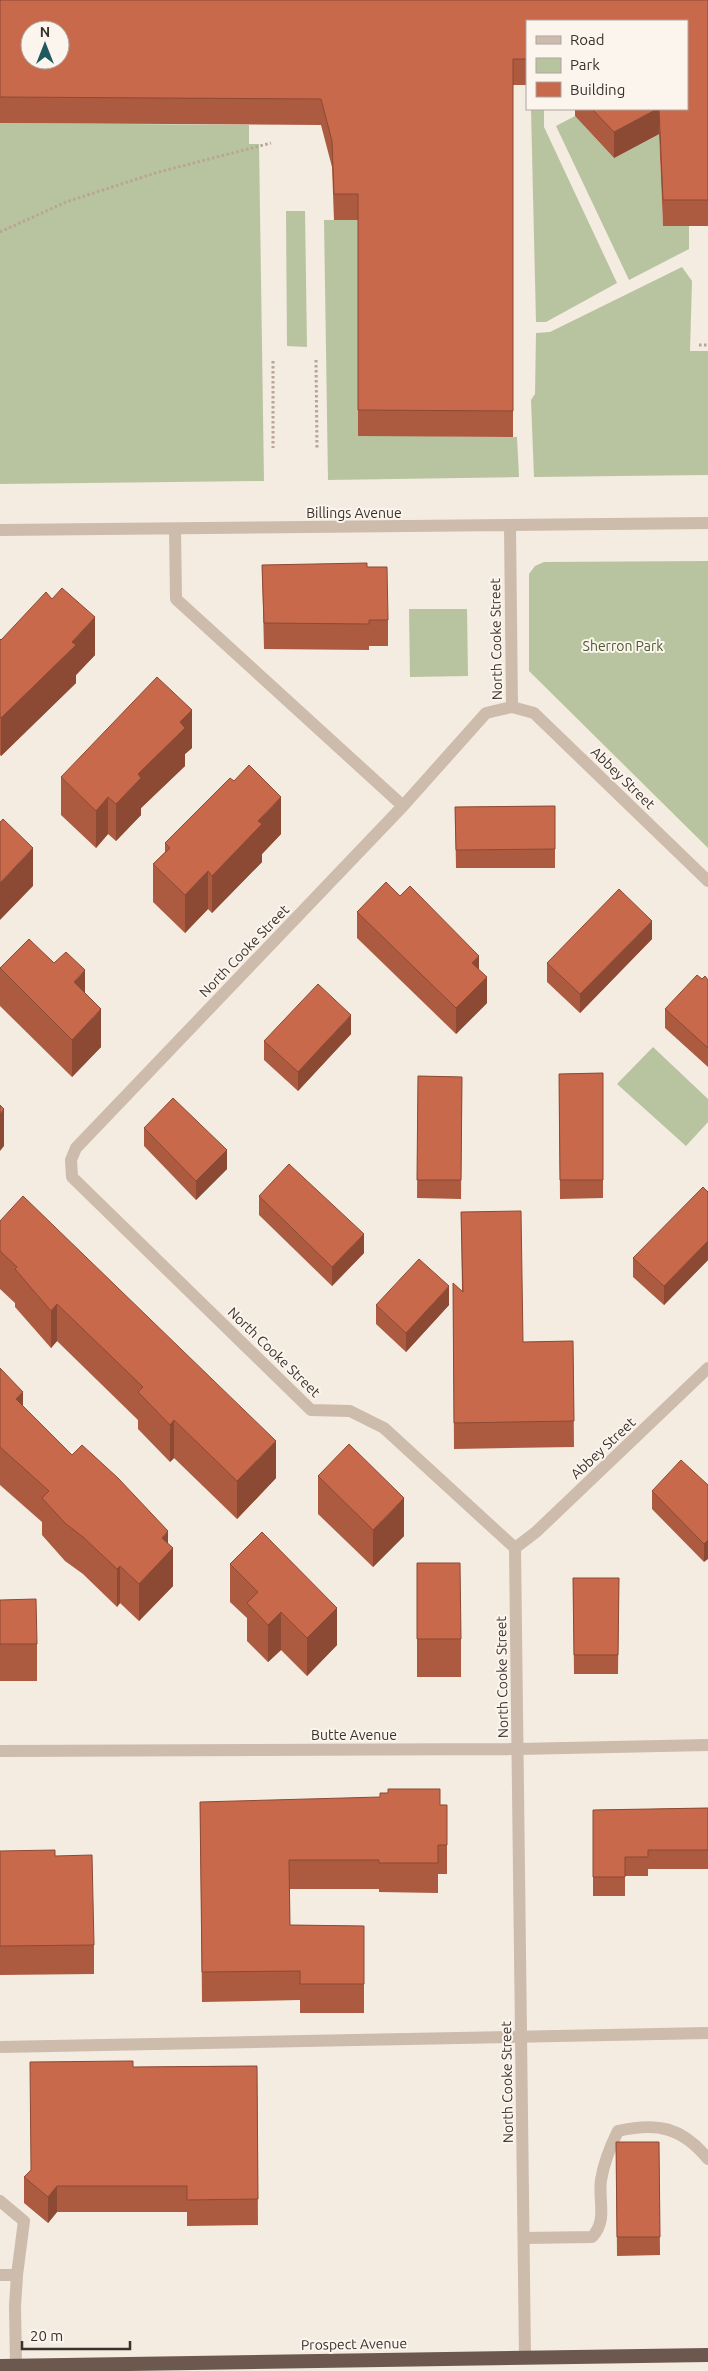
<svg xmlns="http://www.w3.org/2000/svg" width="708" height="2371" viewBox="0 0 708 2371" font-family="Ubuntu,sans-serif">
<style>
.green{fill:#b8c4a0}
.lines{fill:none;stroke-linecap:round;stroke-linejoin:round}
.path{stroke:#b9a596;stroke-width:3;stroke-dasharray:2.5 2.5;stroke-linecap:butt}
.service{stroke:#cdbbac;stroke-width:12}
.minor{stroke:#cdbbac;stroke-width:12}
.trunk{stroke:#6c584f;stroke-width:14}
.wall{fill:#ac5a40}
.shaded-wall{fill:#8c4a34}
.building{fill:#c8694b;stroke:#8c4a34;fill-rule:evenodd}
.labels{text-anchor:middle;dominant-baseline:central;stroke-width:4;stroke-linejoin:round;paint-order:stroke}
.street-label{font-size:14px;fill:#3b302b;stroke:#fbf5ee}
.park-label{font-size:14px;fill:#4a5a2e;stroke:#fbf5ee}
</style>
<rect width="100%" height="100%" fill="#f4ebe1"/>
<path class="green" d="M 531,109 L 544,109 L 544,127 L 617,283 L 546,322 L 536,322 Z
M 575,116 L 614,158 L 659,134 L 663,226 L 689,226 L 689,249 L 629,280 L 556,126 Z
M 0,123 L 249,125 L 249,144 L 259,144 L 264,481 L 0,484 Z
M 286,211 L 305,211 L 307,347 L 287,346 Z
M 324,220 L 358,220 L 358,435 L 517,437 L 519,477 L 328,480 Z
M 682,267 L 692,281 L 690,351 L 708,351 L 708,475 L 534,477 L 531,400 L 535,394 L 536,333 L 550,332 Z
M 708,561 L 708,848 L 529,671 L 529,574 L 535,566 L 544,562 Z
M 409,609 L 467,609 L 468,676 L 410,677 Z
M 653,1047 L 708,1099 L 708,1122 L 686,1146 L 617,1084 Z"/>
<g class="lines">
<path class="path" d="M 0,232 L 66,202 L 155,173 L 271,143
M 699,345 L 708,345
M 316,360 L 317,449
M 273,361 L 273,448"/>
<path class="service" d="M 0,2047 L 708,2033
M 0,2201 L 24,2221 L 17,2275
M 524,2238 L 592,2237 C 608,2220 598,2201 601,2180 C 604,2162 610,2147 618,2131 C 657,2122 682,2127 708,2159
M 0,2275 L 17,2275 L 15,2306 L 16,2365"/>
<path class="minor" d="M 510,527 L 512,707
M 175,529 L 176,599 L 403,806
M 0,530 L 708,523
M 515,1548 L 536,1532 L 708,1368
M 0,1751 L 518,1749 L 708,1745
M 525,2358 L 515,1548 L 384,1428 L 350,1411 L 311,1410 L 72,1177 L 71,1160 L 76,1148 L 403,806 L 486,713 L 512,707 L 534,713 L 708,881"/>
<path class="trunk" d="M 0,2366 L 708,2355"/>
</g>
<path class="wall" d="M 0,0 L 708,0 L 708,226 L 663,226 L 659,134 L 614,158 L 575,116 L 575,109 L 687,109 L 527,21 L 527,85 L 513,85 L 513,437 L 358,436 L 358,220 L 334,220 L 332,167 L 321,125 L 0,123 Z
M 262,565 L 367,567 L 388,620 L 388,646 L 369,646 L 369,650 L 264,649 Z
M 0,639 L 1,640 L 95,655 L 76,675 L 76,683 L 1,756 L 0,755 Z
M 192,748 L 185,754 L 185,766 L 141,808 L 141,815 L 116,841 L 108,834 L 96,848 L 61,815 L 61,777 Z
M 234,781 L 281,834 L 262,854 L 262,862 L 212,913 L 208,909 L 185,933 L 153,902 L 153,864 L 165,852 L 165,843 Z
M 555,806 L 555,868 L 456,868 L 455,807 Z
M 400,896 L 479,970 L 487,1003 L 456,1034 L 357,938 L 357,912 Z
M 652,939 L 580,1013 L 547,982 L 547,963 Z
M 0,968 L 85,994 L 101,1047 L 72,1077 L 0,1006 Z
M 702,979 L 708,980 L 708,1067 L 665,1028 L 665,1009 Z
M 351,1034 L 298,1091 L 264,1060 L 264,1041 Z
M 603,1073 L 603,1198 L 560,1199 L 559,1074 Z
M 418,1076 L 462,1077 L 461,1199 L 417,1198 Z
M 144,1128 L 227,1169 L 196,1200 L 144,1146 Z
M 708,1192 L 708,1260 L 664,1305 L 633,1277 L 633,1258 Z
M 259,1196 L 364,1253 L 332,1286 L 259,1215 Z
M 461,1212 L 523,1342 L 573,1341 L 574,1447 L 454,1449 L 453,1283 L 462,1292 Z
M 0,1221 L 276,1478 L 237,1519 L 174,1458 L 170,1462 L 138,1429 L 138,1420 L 57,1341 L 51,1348 L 15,1307 L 15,1303 L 0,1289 Z
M 376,1305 L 449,1305 L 406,1352 L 376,1324 Z
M 0,1368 L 23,1406 L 72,1455 L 168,1543 L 173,1586 L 139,1621 L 120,1603 L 117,1607 L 83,1574 L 65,1561 L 42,1535 L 42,1522 L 0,1485 Z
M 318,1476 L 404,1536 L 373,1567 L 318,1514 Z
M 708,1485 L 704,1562 L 652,1509 L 652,1491 Z
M 417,1563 L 461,1639 L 461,1677 L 417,1677 Z
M 230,1564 L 337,1645 L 307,1676 L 281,1650 L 268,1662 L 247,1641 L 247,1618 L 230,1602 Z
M 573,1578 L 619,1578 L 618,1674 L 574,1674 Z
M 0,1600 L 37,1644 L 37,1681 L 0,1681 Z
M 200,1802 L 447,1805 L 447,1874 L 438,1874 L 438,1893 L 379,1892 L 379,1889 L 290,1889 L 290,1925 L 364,1926 L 364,2013 L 300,2013 L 300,2000 L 202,2002 Z
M 708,1808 L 708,1869 L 648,1869 L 648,1876 L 625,1876 L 625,1896 L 593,1896 L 593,1810 Z
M 0,1851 L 55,1856 L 94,1945 L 94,1974 L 0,1975 Z
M 257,2066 L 258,2225 L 187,2226 L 187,2212 L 57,2212 L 48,2223 L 24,2203 L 24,2177 L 133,2067 Z
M 616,2142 L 659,2142 L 660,2255 L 617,2256 Z"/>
<path class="shaded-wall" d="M 657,109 L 659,109 L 659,134 L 614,158 L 614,132 Z
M 95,617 L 95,655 L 76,675 L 76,683 L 1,756 L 1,718 Z
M 192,710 L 192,748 L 185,754 L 185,766 L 141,808 L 141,815 L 116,841 L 116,804 L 138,774 L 180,722 Z
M 108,797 L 108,834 L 96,848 L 96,811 Z
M 281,797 L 281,834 L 262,854 L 262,862 L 212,913 L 212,876 L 258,821 Z
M 33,848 L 33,886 L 0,920 L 0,883 Z
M 208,871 L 208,909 L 185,933 L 185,895 Z
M 652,921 L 652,939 L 580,1013 L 580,994 Z
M 479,956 L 479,982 L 472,963 Z
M 85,970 L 85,1008 L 74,982 Z
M 487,977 L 487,1003 L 456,1034 L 456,1008 Z
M 101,1009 L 101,1047 L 72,1077 L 72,1040 Z
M 351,1015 L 351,1034 L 298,1091 L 298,1072 Z
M 4,1109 L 4,1146 L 0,1151 L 0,1114 Z
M 227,1150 L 227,1169 L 196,1200 L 196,1181 Z
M 364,1234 L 364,1253 L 332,1286 L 332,1267 Z
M 708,1241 L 708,1260 L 664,1305 L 664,1286 Z
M 449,1286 L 449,1305 L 406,1352 L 406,1333 Z
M 57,1304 L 57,1341 L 51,1348 L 51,1311 Z
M 23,1392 L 23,1429 L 16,1399 Z
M 174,1420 L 174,1458 L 170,1462 L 170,1425 Z
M 276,1441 L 276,1478 L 237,1519 L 237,1481 Z
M 404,1498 L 404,1536 L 373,1567 L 373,1530 Z
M 168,1531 L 168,1553 L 173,1548 L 173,1586 L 139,1621 L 139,1584 L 162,1538 Z
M 708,1540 L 708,1559 L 704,1562 L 704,1544 Z
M 120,1566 L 120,1603 L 117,1607 L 117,1569 Z
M 337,1608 L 337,1645 L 307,1676 L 307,1638 Z
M 281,1612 L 281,1650 L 268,1662 L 268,1625 Z
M 57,2186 L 57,2212 L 48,2223 L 48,2197 Z"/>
<path class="building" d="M 0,0 L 708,0 L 708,200 L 663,200 L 659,109 L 687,109 L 687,21 L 527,21 L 527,59 L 513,59 L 513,411 L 358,410 L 358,194 L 334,194 L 332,141 L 321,99 L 0,97 ZM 30,30 L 60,30 L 60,60 L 30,60 Z
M 592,109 L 657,109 L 614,132 Z
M 367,563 L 367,567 L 387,567 L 388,620 L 369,620 L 369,624 L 264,623 L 262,565 Z
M 62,588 L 95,617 L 72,642 L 76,645 L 1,718 L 0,717 L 0,639 L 1,640 L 46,592 L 52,599 Z
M 157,677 L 192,710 L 180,722 L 185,728 L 138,774 L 141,778 L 116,804 L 108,797 L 96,811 L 61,777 Z
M 249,765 L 281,797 L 258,821 L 262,824 L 212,876 L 208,871 L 185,895 L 153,864 L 170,848 L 165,843 L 230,778 L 234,781 Z
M 555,806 L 555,849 L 456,850 L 455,807 Z
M 3,819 L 33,848 L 0,883 L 0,822 Z
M 386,882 L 400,896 L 410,886 L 479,956 L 472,963 L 487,977 L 456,1008 L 357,912 Z
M 619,889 L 652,921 L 580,994 L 547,963 Z
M 29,939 L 54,963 L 66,952 L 85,970 L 74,982 L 101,1009 L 72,1040 L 0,968 Z
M 697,975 L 702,979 L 705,976 L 708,980 L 708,1048 L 665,1009 Z
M 318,984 L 351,1015 L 298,1072 L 264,1041 Z
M 603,1073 L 603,1180 L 560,1180 L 559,1074 Z
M 418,1076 L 462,1077 L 461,1180 L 417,1180 Z
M 173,1098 L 227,1150 L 196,1181 L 144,1128 Z
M 0,1105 L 4,1109 L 0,1114 Z
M 289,1164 L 364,1234 L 332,1267 L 259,1196 Z
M 703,1187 L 708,1192 L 708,1241 L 664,1286 L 633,1258 Z
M 23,1196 L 276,1441 L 237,1481 L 174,1420 L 170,1425 L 138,1392 L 143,1387 L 57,1304 L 51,1311 L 15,1269 L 17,1267 L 0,1251 L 0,1221 Z
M 521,1211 L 523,1342 L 573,1341 L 574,1421 L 454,1423 L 453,1283 L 463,1292 L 461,1212 Z
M 419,1259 L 449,1286 L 406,1333 L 376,1305 Z
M 0,1368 L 23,1392 L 16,1399 L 72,1455 L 82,1445 L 118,1478 L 168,1531 L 162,1538 L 173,1548 L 139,1584 L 120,1566 L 117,1569 L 83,1537 L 65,1523 L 42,1498 L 49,1491 L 0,1447 Z
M 349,1444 L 404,1498 L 373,1530 L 318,1476 Z
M 681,1460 L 708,1485 L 708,1540 L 704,1544 L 652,1491 Z
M 262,1532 L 337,1608 L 307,1638 L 281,1612 L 268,1625 L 247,1603 L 258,1592 L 230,1564 Z
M 417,1563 L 460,1563 L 461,1639 L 417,1639 Z
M 573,1578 L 619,1578 L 618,1655 L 574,1655 Z
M 36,1599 L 37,1644 L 0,1644 L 0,1600 Z
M 388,1789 L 440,1789 L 440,1805 L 447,1805 L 447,1845 L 438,1845 L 438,1863 L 379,1863 L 379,1860 L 289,1860 L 290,1925 L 364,1926 L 364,1984 L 300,1984 L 300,1971 L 202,1972 L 200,1802 L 380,1797 L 380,1793 L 388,1793 Z
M 708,1808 L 708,1850 L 648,1850 L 648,1857 L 625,1857 L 625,1877 L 593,1877 L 593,1810 Z
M 55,1850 L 55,1856 L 92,1855 L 94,1945 L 0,1946 L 0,1851 Z
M 133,2061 L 133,2067 L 257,2066 L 258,2199 L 187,2200 L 187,2186 L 57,2186 L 48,2197 L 24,2177 L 31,2170 L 30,2062 Z
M 616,2142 L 659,2142 L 660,2237 L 617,2237 Z"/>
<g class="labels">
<g class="street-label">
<text x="354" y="513">Billings Avenue</text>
<text transform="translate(496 639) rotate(-91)">North Cooke Street</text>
<text transform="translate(623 778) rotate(44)">Abbey Street</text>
<text transform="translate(244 951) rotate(-46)">North Cooke Street</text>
<text transform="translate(274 1352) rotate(44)">North Cooke Street</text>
<text transform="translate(603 1448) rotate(-43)">Abbey Street</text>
<text transform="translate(502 1677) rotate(-91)">North Cooke Street</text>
<text x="354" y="1735">Butte Avenue</text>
<text transform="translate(507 2082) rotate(-91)">North Cooke Street</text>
<text transform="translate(354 2344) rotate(-1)">Prospect Avenue</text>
</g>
<g class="park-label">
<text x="623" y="646">Sherron Park</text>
</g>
</g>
<rect x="526" y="20" width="162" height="90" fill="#fbf5ee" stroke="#aea6a0"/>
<rect x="536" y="36" width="25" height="8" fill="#cdbbac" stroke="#aea6a0"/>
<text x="570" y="45" font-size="15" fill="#3b302b">Road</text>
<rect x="536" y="58" width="25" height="15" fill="#b8c4a0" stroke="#aea6a0"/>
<text x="570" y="70" font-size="15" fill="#3b302b">Park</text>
<rect x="536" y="82" width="25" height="15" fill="#c8694b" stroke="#aea6a0"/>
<text x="570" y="95" font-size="15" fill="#3b302b">Building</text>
<g transform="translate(45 45)"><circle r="24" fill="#fbf5ee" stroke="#aea6a0"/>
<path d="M0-4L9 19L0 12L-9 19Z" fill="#1f5a5e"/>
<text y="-8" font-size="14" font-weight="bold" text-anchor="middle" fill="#3b302b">N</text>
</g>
<path d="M22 2341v8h108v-8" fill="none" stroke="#3b302b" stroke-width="2.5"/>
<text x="30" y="2341" font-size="15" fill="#3b302b" stroke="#fbf5ee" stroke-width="4" paint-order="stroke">20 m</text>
</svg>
